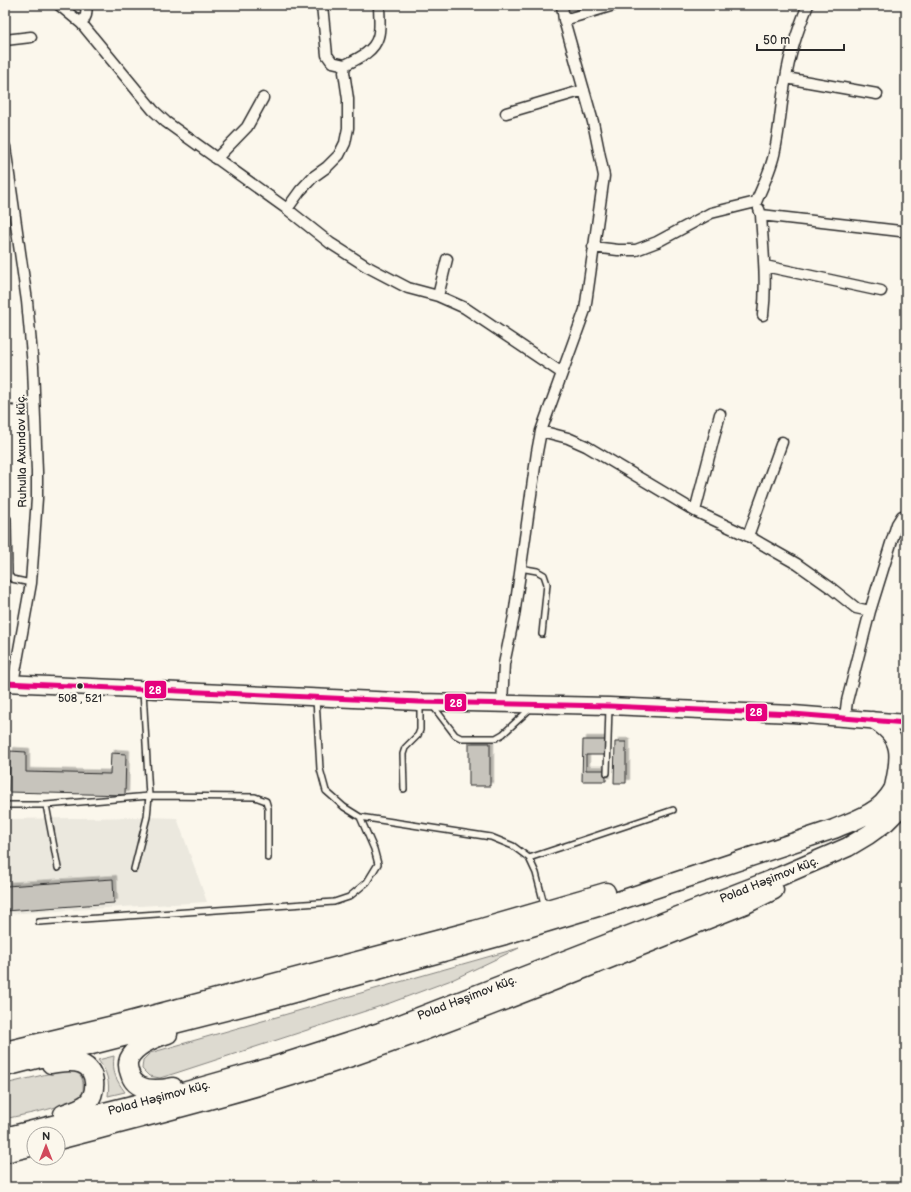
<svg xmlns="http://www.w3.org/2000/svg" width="911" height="1192" viewBox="0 0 911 1192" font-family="'Balsamiq Sans',sans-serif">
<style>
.built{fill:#ebe8de}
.green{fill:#dddad0;stroke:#84827e}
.building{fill:#c7c4bc;stroke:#2b2b2b;filter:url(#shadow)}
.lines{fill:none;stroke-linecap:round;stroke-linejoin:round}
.lane-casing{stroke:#2b2b2b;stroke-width:8}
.street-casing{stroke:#2b2b2b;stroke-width:13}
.primary-casing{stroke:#2b2b2b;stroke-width:19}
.highway-casing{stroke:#2b2b2b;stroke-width:21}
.path{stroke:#2b2b2b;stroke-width:2;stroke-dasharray:3 3;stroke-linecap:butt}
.lane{stroke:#fbf7ec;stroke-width:5}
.street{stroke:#fbf7ec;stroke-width:10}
.primary{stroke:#fbf7ec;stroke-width:16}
.highway{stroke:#fbf7ec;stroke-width:18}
.bus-1-casing{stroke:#fbf7ec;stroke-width:8}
.bus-1{stroke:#e5007d;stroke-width:5}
.bus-dot{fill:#2b2b2b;stroke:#fbf7ec;stroke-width:1.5}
.labels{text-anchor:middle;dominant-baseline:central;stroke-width:4;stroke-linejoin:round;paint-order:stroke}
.bus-label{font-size:11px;fill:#2b2b2b;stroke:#fbf7ec}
.street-label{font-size:12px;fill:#2b2b2b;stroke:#fbf7ec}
.line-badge{stroke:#fbf7ec;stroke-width:1.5}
.badge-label{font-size:11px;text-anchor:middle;font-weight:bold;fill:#fff}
</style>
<defs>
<filter id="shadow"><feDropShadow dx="3.5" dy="-3.5" stdDeviation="0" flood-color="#0004"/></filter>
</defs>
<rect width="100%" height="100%" fill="#fbf7ec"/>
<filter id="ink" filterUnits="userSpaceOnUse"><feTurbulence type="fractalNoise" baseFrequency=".025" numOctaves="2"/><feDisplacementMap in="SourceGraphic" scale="8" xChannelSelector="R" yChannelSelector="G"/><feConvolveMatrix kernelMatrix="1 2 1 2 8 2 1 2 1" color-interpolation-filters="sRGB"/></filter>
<g filter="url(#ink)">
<path class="built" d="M 147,817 L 177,818 L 207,902 L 5,914 L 5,819 Z"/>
<path class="green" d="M 519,948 L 454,979 L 390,1003 L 176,1073 L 160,1078 L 149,1076 L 142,1069 L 143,1060 L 150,1053 Z
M 114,1056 C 112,1072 116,1080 125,1092 L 108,1096 C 110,1082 107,1071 98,1060 Z
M 64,1070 C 81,1071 84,1076 83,1093 C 66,1109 28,1113 5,1119 L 5,1084 Z"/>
<path class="building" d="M 583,740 L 605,740 L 605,755 L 586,755 L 586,770 L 606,770 L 606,781 L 582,781 Z
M 615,742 L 626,742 L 626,783 L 614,783 Z
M 469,743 L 490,743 L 490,786 L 469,786 Z
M 10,751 L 26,752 L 26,772 L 110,774 L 111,753 L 126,754 L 125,795 L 9,792 Z
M 5,867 L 6,886 L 113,879 L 114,903 L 5,911 Z"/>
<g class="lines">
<defs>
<path id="lane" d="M 8,519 L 9,575 L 12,579 L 31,583
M 520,568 L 537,571 L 544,575 L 547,584 L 542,634
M 433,706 L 455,735 L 461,738 L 496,738 L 503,734 L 531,708
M 607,773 L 609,707
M 404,789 L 403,754 L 405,748 L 418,735 L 420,730 L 420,705
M 5,805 L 46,805 L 149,796 L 255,797 L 266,801 L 268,808 L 268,858
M 46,805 L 58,868
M 360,817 L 491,837 L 513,846 L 529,858 L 536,873 L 545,908
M 529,858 L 673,810
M 134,869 L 147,817 L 149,796 L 143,691
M 39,922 L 334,902 L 349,897 L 367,882 L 378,864 L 374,849 L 360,817 L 344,807 L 326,791 L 320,769 L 316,699"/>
<path id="street" d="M 59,5 L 82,24 L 153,110 L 166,122 L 287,209 L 330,243 L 366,266 L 408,288 L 438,296 L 465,308 L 562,373
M 322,5 L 327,55 L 332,62 L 345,65
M 564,20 L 614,5
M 82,24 L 86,15 L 87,5
M 5,40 L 31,37
M 786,78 L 877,94
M 506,113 L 584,90
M 5,147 L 27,301 L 33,366 L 37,472 L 37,498 L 31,583 L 13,683
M 216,159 L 247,127 L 263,98
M 287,209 L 300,191 L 313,177 L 327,167 L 339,155 L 345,143 L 348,128 L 348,99 L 344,72 L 345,65 C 357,59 374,52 378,37 C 381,28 379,15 379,5
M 759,209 L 761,215 C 763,249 767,281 763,315
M 761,215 L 900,231
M 593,247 L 618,250 L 636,250 L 657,242 L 711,213 L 756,202 C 763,185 772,168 775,150 C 780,127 781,102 786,78 C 790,52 798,29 808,5
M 765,266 L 881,291
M 438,296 L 447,259
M 541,431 L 568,438 L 586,446 L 695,511 L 748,536 L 797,564 L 831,588 L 856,608 L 870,611
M 695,511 L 720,414
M 748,536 L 782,442
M 502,704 L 504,664 L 514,616 L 537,452 L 541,431 L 585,310 L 604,176 L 593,122 L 564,20 L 562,5
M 845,717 L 847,701 L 870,611 L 897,524 L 902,516 L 906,515"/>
<path id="primary" d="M 5,683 L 419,702 L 609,706 L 793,714 L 906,723
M 872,720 C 903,737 900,756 893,787"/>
<path id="highway" d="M 168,1034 C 155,1038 135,1046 129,1059 C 127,1064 128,1069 130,1074 C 135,1092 158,1090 173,1087
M 5,1051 L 122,1023 L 475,930 L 606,892
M 51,1064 C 61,1062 72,1060 82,1064 C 97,1070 98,1094 86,1104 C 79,1109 71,1111 63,1114
M 5,1067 L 261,1002 L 505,935 L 618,901 L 834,829 C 848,823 864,818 876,809 C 890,799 897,782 906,769
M 5,1137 L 176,1094 L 271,1067 L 380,1032 L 781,876 L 848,847 L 868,835 L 886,822 L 906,802
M 58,1140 C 157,1114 257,1089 354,1056 C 486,1010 616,956 746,904 L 774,890
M 5,1153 L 34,1146"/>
</defs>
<use href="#lane" class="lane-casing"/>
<use href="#street" class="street-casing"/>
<use href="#primary" class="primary-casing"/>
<use href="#highway" class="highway-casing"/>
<path class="path" d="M 5,405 L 25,406"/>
<use href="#lane" class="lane"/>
<use href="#street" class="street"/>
<use href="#primary" class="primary"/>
<use href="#highway" class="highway"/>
<defs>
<path id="bus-1" d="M 5,683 L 419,702 L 609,706 L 793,714 L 906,723"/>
</defs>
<use href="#bus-1" class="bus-1-casing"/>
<use href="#bus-1" class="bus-1"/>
</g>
</g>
<circle class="bus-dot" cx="80" cy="686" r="3.5"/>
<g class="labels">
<g class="bus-label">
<text x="80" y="698">508 , 521</text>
</g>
<g class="street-label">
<text transform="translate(22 451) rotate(-91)">Ruhulla Axundov küç.</text>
<text transform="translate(769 880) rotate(-22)">Polad Həşimov küç.</text>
<text transform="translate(467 998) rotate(-21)">Polad Həşimov küç.</text>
<text transform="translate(159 1098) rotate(-15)">Polad Həşimov küç.</text>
</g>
</g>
<g class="line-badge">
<rect x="144" y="680" width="23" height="19" rx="4" fill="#e5007d"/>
<rect x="444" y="693" width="23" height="19" rx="4" fill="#e5007d"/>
<rect x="745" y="703" width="23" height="19" rx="4" fill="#e5007d"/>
</g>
<g class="badge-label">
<text x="155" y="694">28</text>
<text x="456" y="707">28</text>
<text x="756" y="716">28</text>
</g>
<rect width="911" height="1192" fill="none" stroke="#fbf7ec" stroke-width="20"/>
<rect x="10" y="10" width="891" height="1172" fill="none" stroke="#2b2b2b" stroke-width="1.5" filter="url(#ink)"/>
<g transform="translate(46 1146)"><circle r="19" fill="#fbf7ec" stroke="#a8a59f"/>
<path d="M0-3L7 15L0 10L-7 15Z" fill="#d1495b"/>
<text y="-6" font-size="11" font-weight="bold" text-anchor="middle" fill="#2b2b2b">N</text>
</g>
<path d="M757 44v6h87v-6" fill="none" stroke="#2b2b2b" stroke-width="2"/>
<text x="763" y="44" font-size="12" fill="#2b2b2b" stroke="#fbf7ec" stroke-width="3" paint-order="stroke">50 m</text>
</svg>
